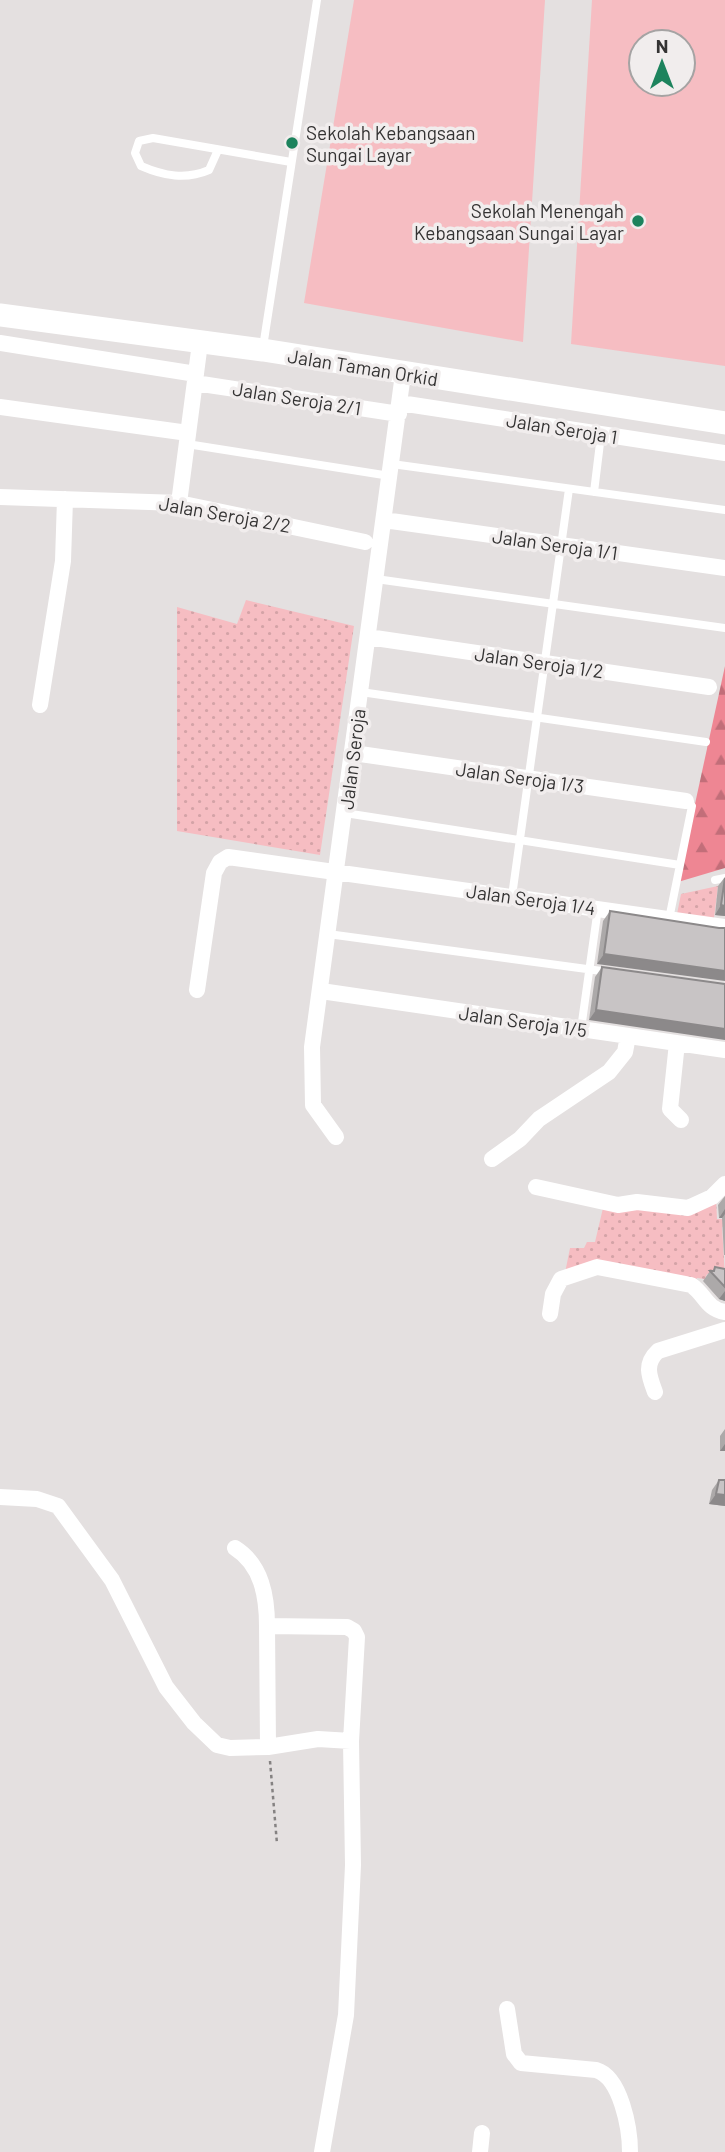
<svg xmlns="http://www.w3.org/2000/svg" width="725" height="2152" viewBox="0 0 725 2152" font-family="Barlow,sans-serif">
<style>
.grass{fill:url(#grass-dots)}
.forest{fill:url(#forest-firs)}
.pitch{fill:#f6bdc2;fill-rule:evenodd}
.lines{fill:none;stroke-linecap:round;stroke-linejoin:round}
.path{stroke:#858282;stroke-width:2.5;stroke-dasharray:3.5 3.5;stroke-linecap:butt}
.lane{stroke:#fff;stroke-width:8}
.street{stroke:#fff;stroke-width:16}
.secondary{stroke:#fff;stroke-width:23}
.wall{fill:#aca9a9}
.shaded-wall{fill:#8c898a}
.building{fill:#c8c4c5;stroke:#8c898a;stroke-width:2}
.poi-dot{fill:#1d835d;stroke:#f1eded;stroke-width:2.5}
.labels{text-anchor:middle;dominant-baseline:central;stroke-width:7;stroke-linejoin:round;paint-order:stroke}
.poi-label{font-size:19px;fill:#343333;stroke:#f1eded;text-anchor:start}
.street-label{font-size:19px;fill:#343333;stroke:#f1eded}
</style>
<defs>
<pattern id="grass-dots" width="8" height="8" patternUnits="userSpaceOnUse" patternTransform="scale(1.75)"><rect width="8" height="8" fill="#f6bdc2"/><path d="M2 2h.1M6 6h.1" fill="none" stroke="#d4a3a7" stroke-width="1.8" stroke-linecap="round"/></pattern>
<pattern id="forest-firs" width="22" height="20" patternUnits="userSpaceOnUse" patternTransform="scale(1.75)"><rect width="22" height="20" fill="#ee8693"/><path d="M5 1l3.5 6h-7zM16 11l3.5 6h-7z" fill="#c26e79"/></pattern>
</defs>
<rect width="100%" height="100%" fill="#e4e0e0"/>
<path class="grass" d="M 246,600 L 354,626 L 320,855 L 177,831 L 177,607 L 237,624 Z
M 718,886 L 714,918 L 677,914 L 681,894 Z
M 716,1198 L 717,1219 L 725,1219 L 725,1226 L 722,1227 L 725,1277 L 707,1274 L 705,1279 L 697,1278 L 694,1283 L 610,1265 L 565,1273 L 570,1248 L 584,1248 L 587,1242 L 595,1242 L 603,1208 Z"/>
<path class="forest" d="M 725,666 L 725,868 L 678,882 Z"/>
<path class="pitch" d="M 354,0 L 545,0 L 523,342 L 304,303 Z
M 592,0 L 725,0 L 725,366 L 571,344 ZM 683,42 L 683,84 L 641,84 L 641,42 Z"/>
<g class="lines">
<path class="path" d="M 270,1761 L 277,1844"/>
<path class="lane" d="M 218,150 L 209,170 C 186,180 164,176 141,166 L 135,153 L 139,141 L 153,138 L 291,162
M 263,347 L 317,0
M 187,444 L 390,476
M 392,464 L 725,510
M 594,492 L 601,435
M 376,579 L 725,628
M 361,692 L 706,742
M 345,813 L 680,865
M 715,880 L 725,878
M 512,896 L 569,489
M 669,919 L 692,806 L 686,801
M 328,934 L 609,972
M 581,1029 L 598,908"/>
<path class="street" d="M 0,343 L 196,374
M 195,383 L 399,414
M 400,403 L 725,453
M 0,407 L 188,433
M 0,497 L 179,503 L 365,542
M 179,503 L 200,343
M 384,520 L 725,568
M 368,637 L 709,687
M 40,705 L 63,561 L 65,499
M 353,753 L 686,801
M 197,990 L 214,873 L 220,862 L 228,857 L 725,927
M 321,991 L 725,1050
M 677,1043 L 670,1109 L 681,1120
M 336,1137 L 313,1105 L 312,1047 L 403,374
M 492,1159 L 520,1139 L 539,1119 L 609,1072 L 625,1052 L 628,1036
M 536,1187 L 618,1205 L 637,1202 L 688,1208 L 712,1197 L 725,1184
M 550,1314 L 553,1294 L 561,1279 L 597,1267 L 691,1285 C 705,1294 706,1309 725,1312
M 655,1392 C 649,1376 644,1364 658,1351 L 725,1330
M 0,1497 L 37,1499 L 58,1506 L 112,1580 L 166,1687 L 194,1723 L 217,1745 L 230,1748 L 268,1747 L 318,1739 L 351,1741
M 235,1548 C 262,1565 267,1597 267,1626 L 347,1627 L 354,1631 L 357,1637 L 351,1741 L 353,1865 L 346,2015 L 322,2152
M 267,1626 L 268,1747
M 507,2009 L 514,2054 L 521,2063 L 596,2070 C 621,2077 630,2129 630,2152
M 480,2152 L 482,2133"/>
<path class="secondary" d="M 0,315 L 263,350 L 725,423"/>
</g>
<path class="wall" d="M 725,877 L 725,916 L 715,915 L 718,886 Z
M 610,911 L 719,928 L 597,964 L 603,921 Z
M 602,967 L 725,984 L 589,1020 L 595,977 Z
M 725,1196 L 725,1255 L 724,1255 L 722,1218 L 719,1218 L 718,1205 Z
M 715,1267 L 725,1269 L 725,1301 L 719,1299 L 703,1281 L 710,1271 L 712,1271 Z
M 725,1429 L 725,1451 L 720,1451 L 720,1436 Z
M 719,1480 L 725,1480 L 725,1506 L 709,1504 L 712,1490 Z"/>
<path class="shaded-wall" d="M 721,905 L 725,906 L 725,916 L 715,915 Z
M 604,954 L 725,971 L 725,981 L 597,964 Z
M 596,1010 L 725,1029 L 725,1040 L 589,1020 Z
M 725,1209 L 725,1214 L 722,1218 L 719,1218 Z
M 725,1291 L 725,1301 L 719,1299 Z
M 725,1444 L 725,1451 L 720,1451 Z
M 716,1494 L 725,1495 L 725,1506 L 709,1504 Z"/>
<path class="building" d="M 725,878 L 725,906 L 721,905 Z
M 610,911 L 719,928 L 725,928 L 725,971 L 604,954 Z
M 602,967 L 725,984 L 725,1029 L 596,1010 Z
M 715,1267 L 725,1269 L 725,1287 L 710,1271 L 714,1271 Z
M 719,1480 L 725,1480 L 725,1495 L 716,1494 Z"/>
<g class="poi-dot">
<circle cx="292" cy="143" r="7"/>
<circle cx="638" cy="221" r="7"/>
</g>
<g class="labels">
<g class="poi-label">
<text x="306" y="132">Sekolah Kebangsaan<tspan x="306" dy="22">Sungai Layar</tspan></text>
<text x="624" y="210" text-anchor="end">Sekolah Menengah<tspan x="624" dy="22">Kebangsaan Sungai Layar</tspan></text>
</g>
<g class="street-label">
<text transform="translate(363 367) rotate(9)">Jalan Taman Orkid</text>
<text transform="translate(297 398) rotate(9)">Jalan Seroja 2/1</text>
<text transform="translate(562 428) rotate(9)">Jalan Seroja 1</text>
<text transform="translate(225 514) rotate(10)">Jalan Seroja 2/2</text>
<text transform="translate(555 544) rotate(8)">Jalan Seroja 1/1</text>
<text transform="translate(539 662) rotate(8)">Jalan Seroja 1/2</text>
<text transform="translate(352 759) rotate(-83)">Jalan Seroja</text>
<text transform="translate(520 777) rotate(8)">Jalan Seroja 1/3</text>
<text transform="translate(531 899) rotate(8)">Jalan Seroja 1/4</text>
<text transform="translate(523 1021) rotate(8)">Jalan Seroja 1/5</text>
</g>
</g>
<g transform="translate(662 63)"><circle r="33" fill="#f1eded" stroke="#a5a3a3" stroke-width="2"/>
<path d="M0-5L12 26L0 18L-12 26Z" fill="#1d835d"/>
<text y="-10" font-size="19" font-weight="bold" text-anchor="middle" fill="#343333">N</text>
</g>
</svg>
